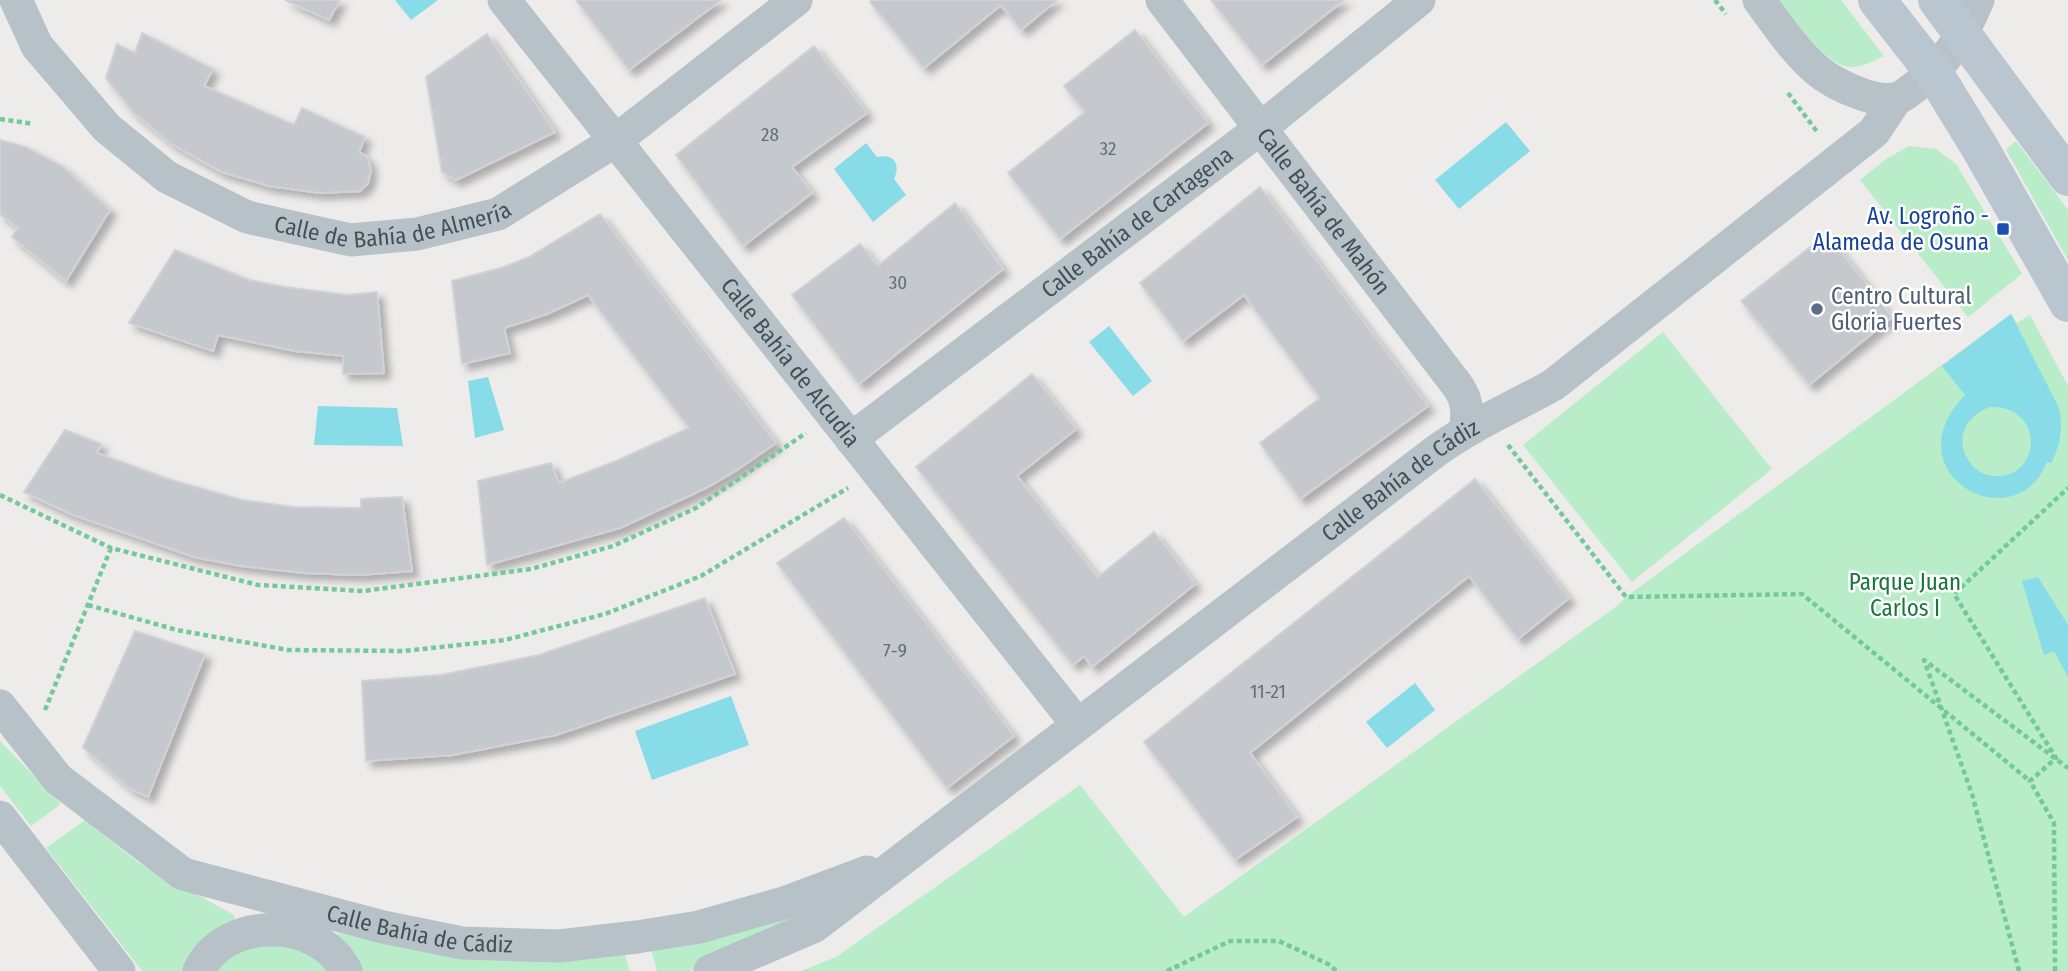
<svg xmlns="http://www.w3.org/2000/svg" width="2068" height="971" viewBox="0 0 2068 971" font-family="'Fira Sans Condensed',sans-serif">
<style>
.green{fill:#b9ecc9}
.water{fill:#87dce8;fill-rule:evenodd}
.building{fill:#c5c9ce;stroke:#cfd2d7;stroke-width:2;filter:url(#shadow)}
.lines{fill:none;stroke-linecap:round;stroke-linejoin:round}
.path{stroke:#73c997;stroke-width:4.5;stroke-dasharray:5 3.5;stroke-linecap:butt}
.street{stroke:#b7c1c8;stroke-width:33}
.secondary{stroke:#b9c6d0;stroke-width:38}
.transit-dot{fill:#1a4fb4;stroke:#fff;stroke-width:2.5}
.service-dot{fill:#5c6f8a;stroke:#fff;stroke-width:2.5}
.labels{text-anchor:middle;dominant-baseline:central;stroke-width:5;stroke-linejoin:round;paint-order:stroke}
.number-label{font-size:19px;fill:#646e76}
.street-label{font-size:23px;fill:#445058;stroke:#fff}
.transit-label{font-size:23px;fill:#164399;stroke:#fff;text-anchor:end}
.service-label{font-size:23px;fill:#4e5e75;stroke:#fff;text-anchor:start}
.park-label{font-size:23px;fill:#18763f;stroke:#fff}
</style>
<defs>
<filter id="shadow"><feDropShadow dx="6" dy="6" stdDeviation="3.5" flood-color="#0004"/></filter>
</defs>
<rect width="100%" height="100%" fill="#eeebeb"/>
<path class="green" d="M 1779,0 L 1841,0 L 1884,56 C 1874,60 1864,67 1852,67 C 1824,67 1795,20 1779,0 Z
M 2016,141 L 2068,210 L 2068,260 L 2006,150 Z
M 1909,146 L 1936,149 L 1956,164 L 2022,274 L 1968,317 L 1860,180 L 1886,159 Z
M 2011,314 L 2017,323 L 2030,315 L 2068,386 L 2068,971 L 801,971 L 836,957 L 1080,785 L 1184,917 L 1617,606 L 1626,597 Z
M 1663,332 L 1772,469 L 1632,582 L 1523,445 Z
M 0,741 L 61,804 L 31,826 L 0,786 Z
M 85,820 L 138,862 L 234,915 L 236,924 L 189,971 L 142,971 L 46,848 Z
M 769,916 L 802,917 L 724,957 L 689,971 L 657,971 L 650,946 Z
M 338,933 L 375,941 L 624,949 L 629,971 L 358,971 L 334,936 Z
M 292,942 L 333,971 L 211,971 L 236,949 Z"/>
<path class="water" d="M 395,0 L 438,0 L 411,20 Z
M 1506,122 L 1530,151 L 1459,209 L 1435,180 Z
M 866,143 L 877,157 C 894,153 901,164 894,179 L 906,195 L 873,222 L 834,169 Z
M 2011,314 L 2059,408 C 2063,428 2061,445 2051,463 L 2047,462 C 2015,543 1889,473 1965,395 L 1942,366 ZM 1990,407 C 2046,405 2042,480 1993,476 C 1982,475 1972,468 1967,458 C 1955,436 1968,415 1990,407 Z
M 1109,326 L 1152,381 L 1133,396 L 1089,342 Z
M 488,377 L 504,430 L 475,438 L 468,381 Z
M 318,406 L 397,408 L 403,446 L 314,445 Z
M 2038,577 L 2068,625 L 2068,677 L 2054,651 L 2044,655 L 2022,581 Z
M 1415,683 L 1435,710 L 1387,748 L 1366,722 Z
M 731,696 L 749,745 L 652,780 L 635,731 Z"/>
<path class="building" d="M 285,0 L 340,0 L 329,20 Z
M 576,0 L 721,0 L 629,70 Z
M 872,0 L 1057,0 L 1021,30 L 1001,5 L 924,68 L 870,2 Z
M 1211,0 L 1344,0 L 1262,65 Z
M 1135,30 L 1208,123 L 1060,239 L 1008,173 L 1085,112 L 1064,86 Z
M 142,33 L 213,69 L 204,86 L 294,125 L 302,108 L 365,137 L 359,152 L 367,157 L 371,170 L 368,183 L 360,191 L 320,193 L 269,186 L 222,172 L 173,145 L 134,113 L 106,78 L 117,44 L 135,53 Z
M 487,34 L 555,132 L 456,180 L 442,172 L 426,77 Z
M 814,46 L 867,113 L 792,167 L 812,193 L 743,246 L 676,155 Z
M 0,140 L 26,147 L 62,166 L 110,210 L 66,281 L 12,237 L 18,228 L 0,214 Z
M 1260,187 L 1428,406 L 1300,499 L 1260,443 L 1320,398 L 1244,295 L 1183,341 L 1140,283 Z
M 955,203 L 1003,269 L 859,384 L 792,295 L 860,244 L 878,266 Z
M 600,214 L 776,443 L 737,470 L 706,488 L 620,528 L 487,565 L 478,481 L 551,463 L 559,483 L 616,461 L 689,428 L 588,295 L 547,314 L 504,328 L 510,353 L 462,364 L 452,281 L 504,267 L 529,257 Z
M 1827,234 L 1892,317 L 1809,385 L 1741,301 Z
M 175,250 L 249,280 L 285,287 L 348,295 L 377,292 L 384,373 L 343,374 L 343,356 L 295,351 L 218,335 L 213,351 L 129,323 Z
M 1032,374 L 1076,429 L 1017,476 L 1098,577 L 1154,532 L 1195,584 L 1092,667 L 1084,656 L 1073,665 L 916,467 Z
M 65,430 L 101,444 L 97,453 L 168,479 L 242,500 L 294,507 L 361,508 L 361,499 L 402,497 L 412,571 L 360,575 L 304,573 L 241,566 L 194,557 L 71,514 L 24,492 Z
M 1475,479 L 1569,598 L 1518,639 L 1469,576 L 1250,753 L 1297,817 L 1235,860 L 1144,742 Z
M 844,518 L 1014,736 L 947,788 L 777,563 Z
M 705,598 L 735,674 L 556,735 L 453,755 L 366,761 L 362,681 L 441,675 L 539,655 Z
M 135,631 L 205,654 L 148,797 L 129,788 L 83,747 Z"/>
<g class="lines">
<path class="path" d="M 1715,0 L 1726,14
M 1788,93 L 1818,133
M 0,119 L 33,124
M 1508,445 L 1626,597 L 1802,594 L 2030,781
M 0,495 L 111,548 L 258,585 L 363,591 L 531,569 L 613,546 L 696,508 L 806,433
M 88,605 L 177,630 L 288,650 L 404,651 L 505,640 L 605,614 L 701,576 L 848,488
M 45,710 L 111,548
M 1167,971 L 1230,941 L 1279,941 L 1330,965 L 1336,971
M 2019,971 L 1972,794 L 1924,660 L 2068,768
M 2055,971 L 2054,823 L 2030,781 L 2056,758 L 1954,594 L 2068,488"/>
<g class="street">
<path id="s1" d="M 16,0 L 37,46 L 107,128 L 167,177 L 247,217 L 351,240 L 417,234 L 498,214 L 615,141 L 796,0"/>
<path id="s2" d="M 504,0 L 1077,724"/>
<path id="s3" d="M 1162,0 L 1457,385 C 1468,400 1468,413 1465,431"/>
<path d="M 1759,0 C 1777,24 1794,51 1818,71 C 1834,84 1876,105 1898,98 C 1904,96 1910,90 1916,86 C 1947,63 1963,35 1978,0"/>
<path id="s4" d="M 851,439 L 1261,128 L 1419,0"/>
<path id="s5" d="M 0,706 L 58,779 L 183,874 L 383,927 L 462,943 L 559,946 L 637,937 L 699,927 L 784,903 L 867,872"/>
<path d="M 0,817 L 119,971"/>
<path d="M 199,971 C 225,915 319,917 346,971"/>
<path id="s6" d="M 710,971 L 815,926 L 1436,451 C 1473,424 1514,407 1553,385 L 1874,132 L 1896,99"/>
</g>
<path class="secondary" d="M 1877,0 L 1934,73 L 1980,148 L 2068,303
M 1937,0 L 2068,177"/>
</g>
<rect class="transit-dot" x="1996" y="222" width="14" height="14" rx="3.5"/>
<circle class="service-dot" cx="1817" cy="309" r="7"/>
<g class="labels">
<g class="number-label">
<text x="770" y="134">28</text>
<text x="1108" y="148">32</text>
<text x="898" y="282">30</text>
<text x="895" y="650">7-9</text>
<text x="1268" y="691">11-21</text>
</g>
<g class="street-label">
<text stroke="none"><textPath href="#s1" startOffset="474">Calle de Bahía de Almería</textPath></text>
<text stroke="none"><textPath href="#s3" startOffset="266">Calle Bahía de Mahón</textPath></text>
<text stroke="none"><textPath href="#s4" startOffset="359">Calle Bahía de Cartagena</textPath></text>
<text stroke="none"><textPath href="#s2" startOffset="462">Calle Bahía de Alcudia</textPath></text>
<text stroke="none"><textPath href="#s6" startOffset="850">Calle Bahía de Cádiz</textPath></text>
<text stroke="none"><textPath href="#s5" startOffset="494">Calle Bahía de Cádiz</textPath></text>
</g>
<g class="transit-label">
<text x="1989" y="216">Av. Logroño -<tspan x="1989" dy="26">Alameda de Osuna</tspan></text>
</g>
<g class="service-label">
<text x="1831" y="296">Centro Cultural<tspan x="1831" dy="26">Gloria Fuertes</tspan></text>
</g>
<g class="park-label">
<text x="1905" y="582">Parque Juan<tspan x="1905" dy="26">Carlos I</tspan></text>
</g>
</g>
</svg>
